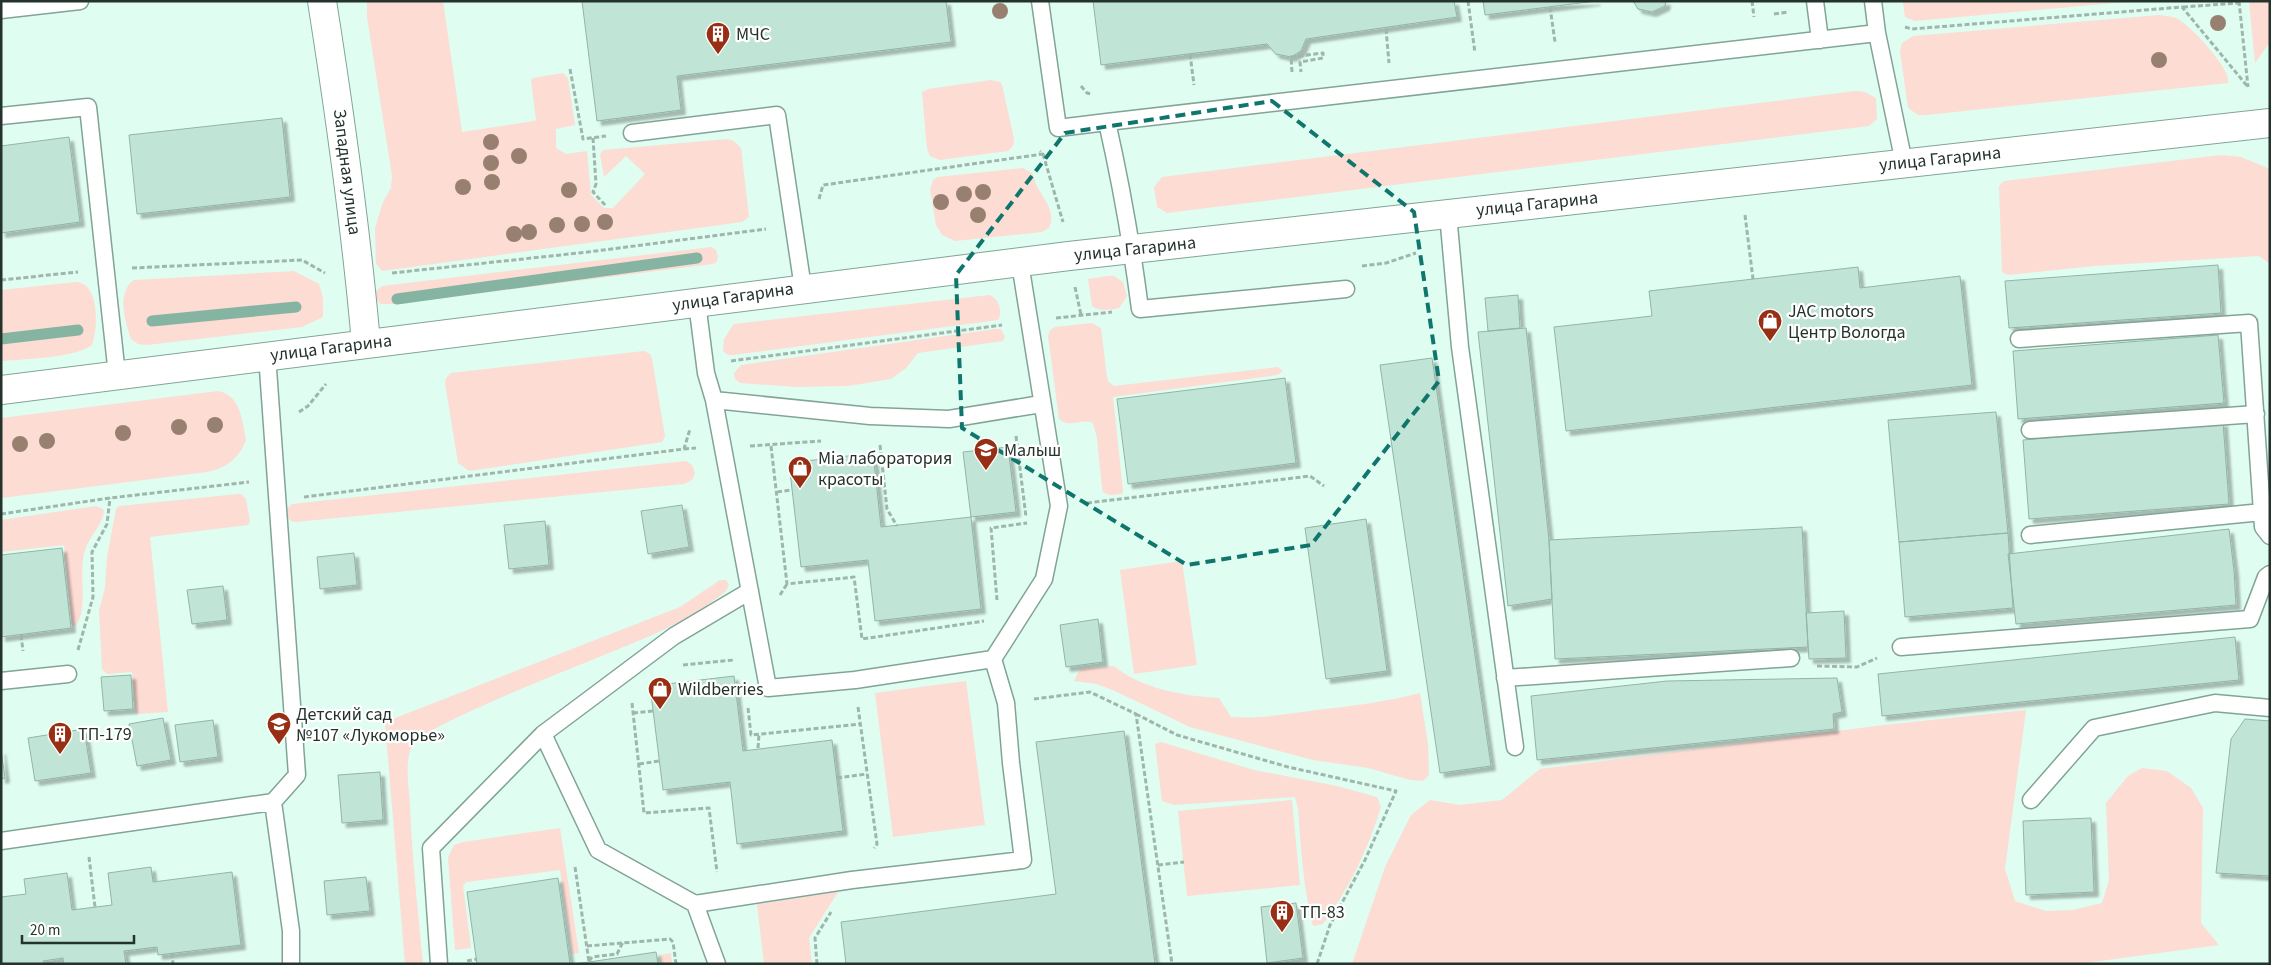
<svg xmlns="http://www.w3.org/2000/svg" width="2271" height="965" viewBox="0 0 2271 965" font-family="'Source Sans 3',sans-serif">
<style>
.green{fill:#fcdcd3}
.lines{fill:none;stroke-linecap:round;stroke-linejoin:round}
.stream{stroke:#85b5a2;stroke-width:11}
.building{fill:#c0e4d5;stroke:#92b5a6;filter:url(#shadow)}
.service-casing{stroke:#82a496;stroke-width:19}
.minor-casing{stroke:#82a496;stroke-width:30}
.path{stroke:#9eb6ac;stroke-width:3;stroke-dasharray:5 2.5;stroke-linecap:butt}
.service{stroke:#fff;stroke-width:16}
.minor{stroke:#fff;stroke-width:28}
.tree{fill:#988071}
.marked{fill:none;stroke:#0f766e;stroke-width:4;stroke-dasharray:10 6;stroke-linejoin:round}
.labels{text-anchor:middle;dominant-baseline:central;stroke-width:4.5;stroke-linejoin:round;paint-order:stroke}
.poi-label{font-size:18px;fill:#25332d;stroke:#fff;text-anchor:start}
.street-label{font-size:18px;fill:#25332d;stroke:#fff}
</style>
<defs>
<filter id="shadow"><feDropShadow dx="4.5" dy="4.5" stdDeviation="1" flood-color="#0004"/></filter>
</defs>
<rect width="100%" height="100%" fill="#e0fdf1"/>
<path class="green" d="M 367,1 L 443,1 L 462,132 L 534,121 L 536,120 L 531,80 L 533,78 L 563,73 L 568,78 L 575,125 L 556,129 L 556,148 L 566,154 L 587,151 L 591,195 L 604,208 L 613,208 L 645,174 L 626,156 L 604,177 L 600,155 L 603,150 L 727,139 L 734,141 L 741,148 L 749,217 L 742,222 L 382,271 L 376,264 L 375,228 L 383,202 L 391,188 L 392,176 L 367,17 Z
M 2136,1 L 1915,21 L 1905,17 L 1903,2 Z
M 2249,1 L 2270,1 L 2270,42 L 2255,63 Z
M 2159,15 C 2165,16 2173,16 2178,19 C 2191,26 2232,70 2228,83 L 1927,115 L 1918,115 L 1908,108 L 1900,51 L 1902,43 L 1913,36 Z
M 991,80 L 1000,82 L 1002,85 L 1014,139 C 1014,144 1013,147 1008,151 L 947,159 L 940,160 L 930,156 L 927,149 L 922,92 L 928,89 Z
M 1856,91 L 1865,92 L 1876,98 L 1877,119 L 1869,126 L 1167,213 L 1157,207 L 1154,187 L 1162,177 Z
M 2221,155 L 2241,157 L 2270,169 L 2270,264 L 2259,256 L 2094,266 L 2008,275 L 2002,272 L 1999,186 L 2004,181 Z
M 1023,168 L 1032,173 C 1034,177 1035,183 1038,188 C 1045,201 1056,212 1049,228 L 1042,232 L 955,241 L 942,235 L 936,225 L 930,189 L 933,180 L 938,177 Z
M 712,247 L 716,250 L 718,257 L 716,263 L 712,264 L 394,304 L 381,304 L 375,299 L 375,292 L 382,286 Z
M 294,271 L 319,284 L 323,298 L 323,317 L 302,327 L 147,345 L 138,344 L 131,339 C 125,321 116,293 134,280 Z
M 1108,276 L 1114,276 L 1123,282 L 1127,296 L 1119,308 C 1109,310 1101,312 1092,306 L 1088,279 Z
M 76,282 C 100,283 98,329 92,345 C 75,358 24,359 1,361 L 1,290 Z
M 989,295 C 999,298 1003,311 998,320 L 733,355 L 728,355 L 723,351 L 724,339 L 734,324 Z
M 1092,323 L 1101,328 L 1107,377 L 1108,381 L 1114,386 L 1278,367 L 1283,371 L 1277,375 L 1113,397 L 1123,491 L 1122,494 L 1109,495 L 1103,492 L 1102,488 L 1097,438 L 1093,423 C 1081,418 1070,429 1059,419 L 1048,336 L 1050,330 L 1055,327 Z
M 995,329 L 1001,329 L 1005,337 L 1003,341 L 918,353 L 906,368 L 891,379 L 848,386 L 796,387 L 740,383 L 735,379 L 734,373 L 741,365 Z
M 644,351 L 650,354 L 652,359 L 665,436 L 662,442 L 476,470 L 469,471 L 458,463 L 445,383 L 446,378 L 451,373 Z
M 218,391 C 241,395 242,421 246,440 C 239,459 226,468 207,472 L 1,498 L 1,418 Z
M 686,461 L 692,465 L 695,473 L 692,480 L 684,484 L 295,522 C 287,520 285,516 287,509 L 292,504 Z
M 238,494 L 241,494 L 246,499 L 250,521 L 248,525 L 150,537 L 168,712 L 136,714 L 132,672 L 107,674 L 102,669 L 99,610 L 105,588 L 107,557 L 116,509 L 119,506 Z
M 96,506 L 103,509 L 104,512 C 101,527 89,537 85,550 C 77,575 90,606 75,627 L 72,625 L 64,545 L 1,552 L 1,520 Z
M 1182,561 L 1197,665 L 1134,674 L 1120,570 Z
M 720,580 L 726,580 L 729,585 L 726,591 C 708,606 685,619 665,629 C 628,648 422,723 412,746 C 404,763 409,787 410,806 C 412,858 418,911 423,964 L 405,964 L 385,722 L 680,607 Z
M 1114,666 C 1142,689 1184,696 1219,698 L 1231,717 C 1260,719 1288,714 1316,710 C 1352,706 1385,702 1420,693 L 1428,744 L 1429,775 L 1423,781 L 1410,780 L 1368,768 L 1313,760 L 1190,727 L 1115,691 L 1097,684 L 1074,681 L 1080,669 Z
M 966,681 L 985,825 L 893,837 L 875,693 Z
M 2026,710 L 2005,869 L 2015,901 L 2046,911 L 2073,910 L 2102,903 L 2109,880 L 2106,803 L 2128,776 L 2142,768 L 2167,771 L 2191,788 L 2203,808 L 2201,923 L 2219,945 L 2078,964 L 1352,964 L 1385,867 L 1411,815 L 1430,800 L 1460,805 L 1502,800 L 1540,769 L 1884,725 Z
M 1161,742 L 1254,770 L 1337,786 L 1377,797 L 1381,807 C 1368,849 1349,889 1323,924 L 1313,926 C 1303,887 1301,848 1298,808 L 1295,797 L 1174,805 L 1162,801 L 1155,744 Z
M 1292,800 L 1300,885 L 1187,896 L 1178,811 Z
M 560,828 L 579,953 L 572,954 L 560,870 L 466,882 L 463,886 L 471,948 L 455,950 L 448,857 L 454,845 L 463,842 Z
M 838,892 L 809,938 L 812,964 L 764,964 L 757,904 Z
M 671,953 L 672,964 L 661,964 L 660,955 Z"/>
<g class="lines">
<path class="stream" d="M 397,299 L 697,258
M 152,321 L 296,307
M 1,339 L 78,330"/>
</g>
<path class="building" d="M 582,1 L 946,1 L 951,42 L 677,76 L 681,110 L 597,121 Z
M 1093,1 L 1454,1 L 1457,17 L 1306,39 L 1301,51 L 1291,57 L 1276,54 L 1267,44 L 1101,65 Z
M 1483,1 L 1596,1 L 1485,15 Z
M 1633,1 L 1666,1 L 1665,6 L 1652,12 L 1638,9 Z
M 282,118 L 290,197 L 137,214 L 129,135 Z
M 69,137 L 80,222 L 1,233 L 1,146 Z
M 2218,265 L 2221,313 L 2009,328 L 2005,281 Z
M 1858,267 L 1860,288 L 1960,276 L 1972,385 L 1566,431 L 1554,327 L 1652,316 L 1649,291 Z
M 1518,295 L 1520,328 L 1488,331 L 1485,298 Z
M 1526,328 L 1549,540 L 1552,599 L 1508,606 L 1478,332 Z
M 2218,335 L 2224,403 L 2018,419 L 2013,351 Z
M 1432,358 L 1491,766 L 1440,773 L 1380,365 Z
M 1285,378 L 1296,463 L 1128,484 L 1117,399 Z
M 1996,412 L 2008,533 L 1899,542 L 1888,420 Z
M 2223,422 L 2229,504 L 2029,519 L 2023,440 Z
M 1008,447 L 1016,512 L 971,517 L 963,452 Z
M 873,453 L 881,527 L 971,517 L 981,609 L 875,621 L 868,560 L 801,567 L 789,463 Z
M 682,505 L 689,547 L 648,554 L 641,511 Z
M 1366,519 L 1387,671 L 1326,679 L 1305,528 Z
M 545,521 L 549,565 L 509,569 L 504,525 Z
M 1802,527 L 1808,647 L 1555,659 L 1549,540 Z
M 2229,529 L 2234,571 L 2236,605 L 2016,624 L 2008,554 Z
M 2008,533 L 2013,608 L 1905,617 L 1899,542 Z
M 62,548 L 71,628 L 1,637 L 1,555 Z
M 354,553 L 357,585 L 320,589 L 317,557 Z
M 223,586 L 227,620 L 192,624 L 187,590 Z
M 1844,611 L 1846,658 L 1809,659 L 1806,613 Z
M 1098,619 L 1103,662 L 1066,667 L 1060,625 Z
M 2235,637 L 2239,680 L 1882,716 L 1878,674 Z
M 131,675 L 133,709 L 104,711 L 101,677 Z
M 734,676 L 743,751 L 832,740 L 843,831 L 737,844 L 730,782 L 663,790 L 650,686 Z
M 1837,678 L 1842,712 L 1833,714 L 1834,729 L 1537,760 L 1531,696 L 1667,681 Z
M 163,718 L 171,760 L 137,766 L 129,724 Z
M 2245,719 L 2270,721 L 2270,876 L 2216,873 L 2231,739 Z
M 213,720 L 218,757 L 180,762 L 175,725 Z
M 84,729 L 91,773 L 35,781 L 28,738 Z
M 1124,731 L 1155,964 L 846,964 L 841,922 L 1056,894 L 1036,742 Z
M 1,750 L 5,778 L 1,779 Z
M 380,772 L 383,820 L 342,823 L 338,775 Z
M 2091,818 L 2094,892 L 2026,895 L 2023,821 Z
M 151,867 L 153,882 L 232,872 L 241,945 L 158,955 L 157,947 L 124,951 L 126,964 L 64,964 L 63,958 L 43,961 L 44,964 L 1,964 L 1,897 L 26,894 L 24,879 L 67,873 L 72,910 L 112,905 L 108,873 Z
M 366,877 L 370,911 L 327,915 L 324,881 Z
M 558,878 L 570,964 L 477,964 L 467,892 Z
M 1296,903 L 1303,958 L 1267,963 L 1261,907 Z
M 656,952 L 658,964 L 573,964 L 589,962 Z"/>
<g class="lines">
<defs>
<path id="service" d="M 1040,1 L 1058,128 L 1107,122 C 1121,184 1132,246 1140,309 L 1346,289
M 1815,1 L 1820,40
M 1873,1 L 1877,33 L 1904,163
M 1,10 L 80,1
M 1,116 L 88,107 L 117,375
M 1107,122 L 1877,33
M 632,133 L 777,115 L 803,288
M 1448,214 L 1460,347 L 1515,747
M 697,303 L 706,373 L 714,400 L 768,688 L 855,680 L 993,659 L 1044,579 L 1059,506 L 1020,263
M 2019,339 L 2249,323 L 2263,527 L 2270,536
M 714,400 L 870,416 L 949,419 L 1041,404
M 2030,430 L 2256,414
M 2030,535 L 2262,512
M 1901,647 L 2250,619 L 2266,577 L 2270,574
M 1505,678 L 1791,658
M 1,681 L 68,674
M 543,734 L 598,850 L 695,904 L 717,964
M 2031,800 L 2094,728 L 2215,703 L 2270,708
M 273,802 L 291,931 L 291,964
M 1,841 L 273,802 L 297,775 L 267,355
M 695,904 L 852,880 L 1023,860 L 1011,763 L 1006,703 L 993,659
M 439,964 L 431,848 L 543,734 L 674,636 L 750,591"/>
<path id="minor" d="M 322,1 C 340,115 356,229 366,343
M 1,390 L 1069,256 L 2270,123"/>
</defs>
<use href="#service" class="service-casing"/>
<use href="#minor" class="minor-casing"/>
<path class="path" d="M 1468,1 L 1475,53
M 1752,1 L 1754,17
M 2239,1 L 2248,87
M 1550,7 L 1555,42
M 2183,7 L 2239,3
M 1774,14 L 1788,12
M 1905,27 L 1912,29 L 2182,7 L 2248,87
M 1386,29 L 1389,63
M 1190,54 L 1194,85
M 570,69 L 583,139 L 606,136
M 1292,72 L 1291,57 L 1323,53 L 1323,58 L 1300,62 L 1301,72
M 1081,86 L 1087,93 L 1091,94
M 593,138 L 596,184 L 593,192 L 606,206
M 1043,154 L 1063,222
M 819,199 L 823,185 L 1043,154 L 1040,151
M 1745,215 L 1753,279
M 1362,266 L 1386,263 L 1416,253
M 132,268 L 302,260 L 325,273
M 392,273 L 588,252 L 766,229
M 1,280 L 78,272
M 1075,287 L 1081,315
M 1056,318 L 1112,312
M 731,361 L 1002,325
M 299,412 L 308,406 L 326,384
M 1016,436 L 1026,517
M 984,441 L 985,449
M 880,445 L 887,509 L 897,526
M 750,446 L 821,441
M 771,446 L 787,584 L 854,577 L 862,639 L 984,621
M 684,449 L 696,448
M 777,492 L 792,490
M 304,497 L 684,449 L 690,429
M 1087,503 L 1310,476 L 1324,486
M 1,514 L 110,498 L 249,482
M 780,595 L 787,584
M 997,600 L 991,528 L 1027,523
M 21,635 L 23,651
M 78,650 L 93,597 L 92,552 L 107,524 L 110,498
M 683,665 L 734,660
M 1817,666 L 1857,667 L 1877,658
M 1034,699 L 1090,692 L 1136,714 L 1172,964
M 632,703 L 644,813 L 709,808 L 717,872
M 858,707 L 877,844 L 874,848
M 748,708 L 751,735 L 861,724
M 633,713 L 653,711
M 1136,714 L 1177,735 L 1288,767 L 1396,791 L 1365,860 L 1330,925 L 1317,964
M 758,748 L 759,734
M 639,764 L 659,761
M 837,778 L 867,774
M 89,857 L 95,907
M 1158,865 L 1184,862
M 575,867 L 589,962
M 587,946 L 670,939 L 673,942 L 676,964
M 172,953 L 173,964
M 467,961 L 477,959
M 589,961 L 592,957 L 617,954 L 623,942
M 817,964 L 815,938 L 831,912"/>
<use href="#service" class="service"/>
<use href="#minor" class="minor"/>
</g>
<g class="tree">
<circle cx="1000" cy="11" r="8"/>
<circle cx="2218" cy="23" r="8"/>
<circle cx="2159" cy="60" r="8"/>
<circle cx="491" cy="142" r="8"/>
<circle cx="519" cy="156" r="8"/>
<circle cx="491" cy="163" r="8"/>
<circle cx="492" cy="182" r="8"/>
<circle cx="463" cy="187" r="8"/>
<circle cx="569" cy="190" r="8"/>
<circle cx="983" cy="192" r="8"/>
<circle cx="964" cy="194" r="8"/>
<circle cx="941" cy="202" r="8"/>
<circle cx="978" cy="215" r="8"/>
<circle cx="605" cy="222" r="8"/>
<circle cx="582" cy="224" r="8"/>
<circle cx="557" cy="225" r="8"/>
<circle cx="529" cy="232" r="8"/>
<circle cx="514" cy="234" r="8"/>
<circle cx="215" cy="425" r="8"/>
<circle cx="179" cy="427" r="8"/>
<circle cx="123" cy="433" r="8"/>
<circle cx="47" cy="441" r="8"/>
<circle cx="20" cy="444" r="8"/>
</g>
<path class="marked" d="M 1272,101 L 1414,212 L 1439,381 L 1311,545 L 1187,565 L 962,428 L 956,275 L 1065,133 Z"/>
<defs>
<symbol id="building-pin" viewBox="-11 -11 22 30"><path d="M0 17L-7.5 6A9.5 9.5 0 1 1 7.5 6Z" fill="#972f14" stroke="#fff"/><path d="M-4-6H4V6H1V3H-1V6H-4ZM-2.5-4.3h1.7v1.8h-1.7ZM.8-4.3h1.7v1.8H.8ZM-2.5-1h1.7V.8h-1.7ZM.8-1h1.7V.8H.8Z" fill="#fff"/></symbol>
<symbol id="shop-pin" viewBox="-11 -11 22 30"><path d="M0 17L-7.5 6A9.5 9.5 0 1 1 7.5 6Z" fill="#972f14" stroke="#fff"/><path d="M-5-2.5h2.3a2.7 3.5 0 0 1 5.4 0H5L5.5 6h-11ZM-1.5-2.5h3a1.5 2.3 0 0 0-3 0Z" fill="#fff"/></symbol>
<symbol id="school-pin" viewBox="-11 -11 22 30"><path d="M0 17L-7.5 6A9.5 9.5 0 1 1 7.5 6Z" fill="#972f14" stroke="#fff"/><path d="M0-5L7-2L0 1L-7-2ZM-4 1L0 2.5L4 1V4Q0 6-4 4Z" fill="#fff"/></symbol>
</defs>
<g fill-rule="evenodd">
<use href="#building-pin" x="704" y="20" width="28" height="38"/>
<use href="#shop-pin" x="1756" y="307" width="28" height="38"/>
<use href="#school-pin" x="972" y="436" width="28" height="38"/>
<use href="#shop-pin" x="786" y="454" width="28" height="38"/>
<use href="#shop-pin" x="646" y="675" width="28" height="38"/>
<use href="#school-pin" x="265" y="710" width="28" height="38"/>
<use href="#building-pin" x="46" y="720" width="28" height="38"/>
<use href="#building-pin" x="1268" y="898" width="28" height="38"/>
</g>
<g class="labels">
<g class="poi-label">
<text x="736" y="34">МЧС</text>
<text x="1788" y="311">JAC motors<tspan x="1788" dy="21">Центр Вологда</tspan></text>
<text x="1004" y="450">Малыш</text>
<text x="818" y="458">Mia лаборатория<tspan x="818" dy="21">красоты</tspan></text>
<text x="678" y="689">Wildberries</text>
<text x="296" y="714">Детский сад<tspan x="296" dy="21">№107 «Лукоморье»</tspan></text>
<text x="78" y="734">ТП-179</text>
<text x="1300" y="912">ТП-83</text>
</g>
<g class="street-label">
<text transform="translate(1940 159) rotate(-6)">улица Гагарина</text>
<text transform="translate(347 172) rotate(83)">Западная улица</text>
<text transform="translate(1537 204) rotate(-6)">улица Гагарина</text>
<text transform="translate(1135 249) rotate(-6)">улица Гагарина</text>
<text transform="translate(733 297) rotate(-8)">улица Гагарина</text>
<text transform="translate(331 348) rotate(-7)">улица Гагарина</text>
</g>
</g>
<rect width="2271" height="965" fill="none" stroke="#25332d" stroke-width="5"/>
<path d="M22 935v8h112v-8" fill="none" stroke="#25332d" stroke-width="2.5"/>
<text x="30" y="935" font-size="15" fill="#25332d" stroke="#ffffff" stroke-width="4" paint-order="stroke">20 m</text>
</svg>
